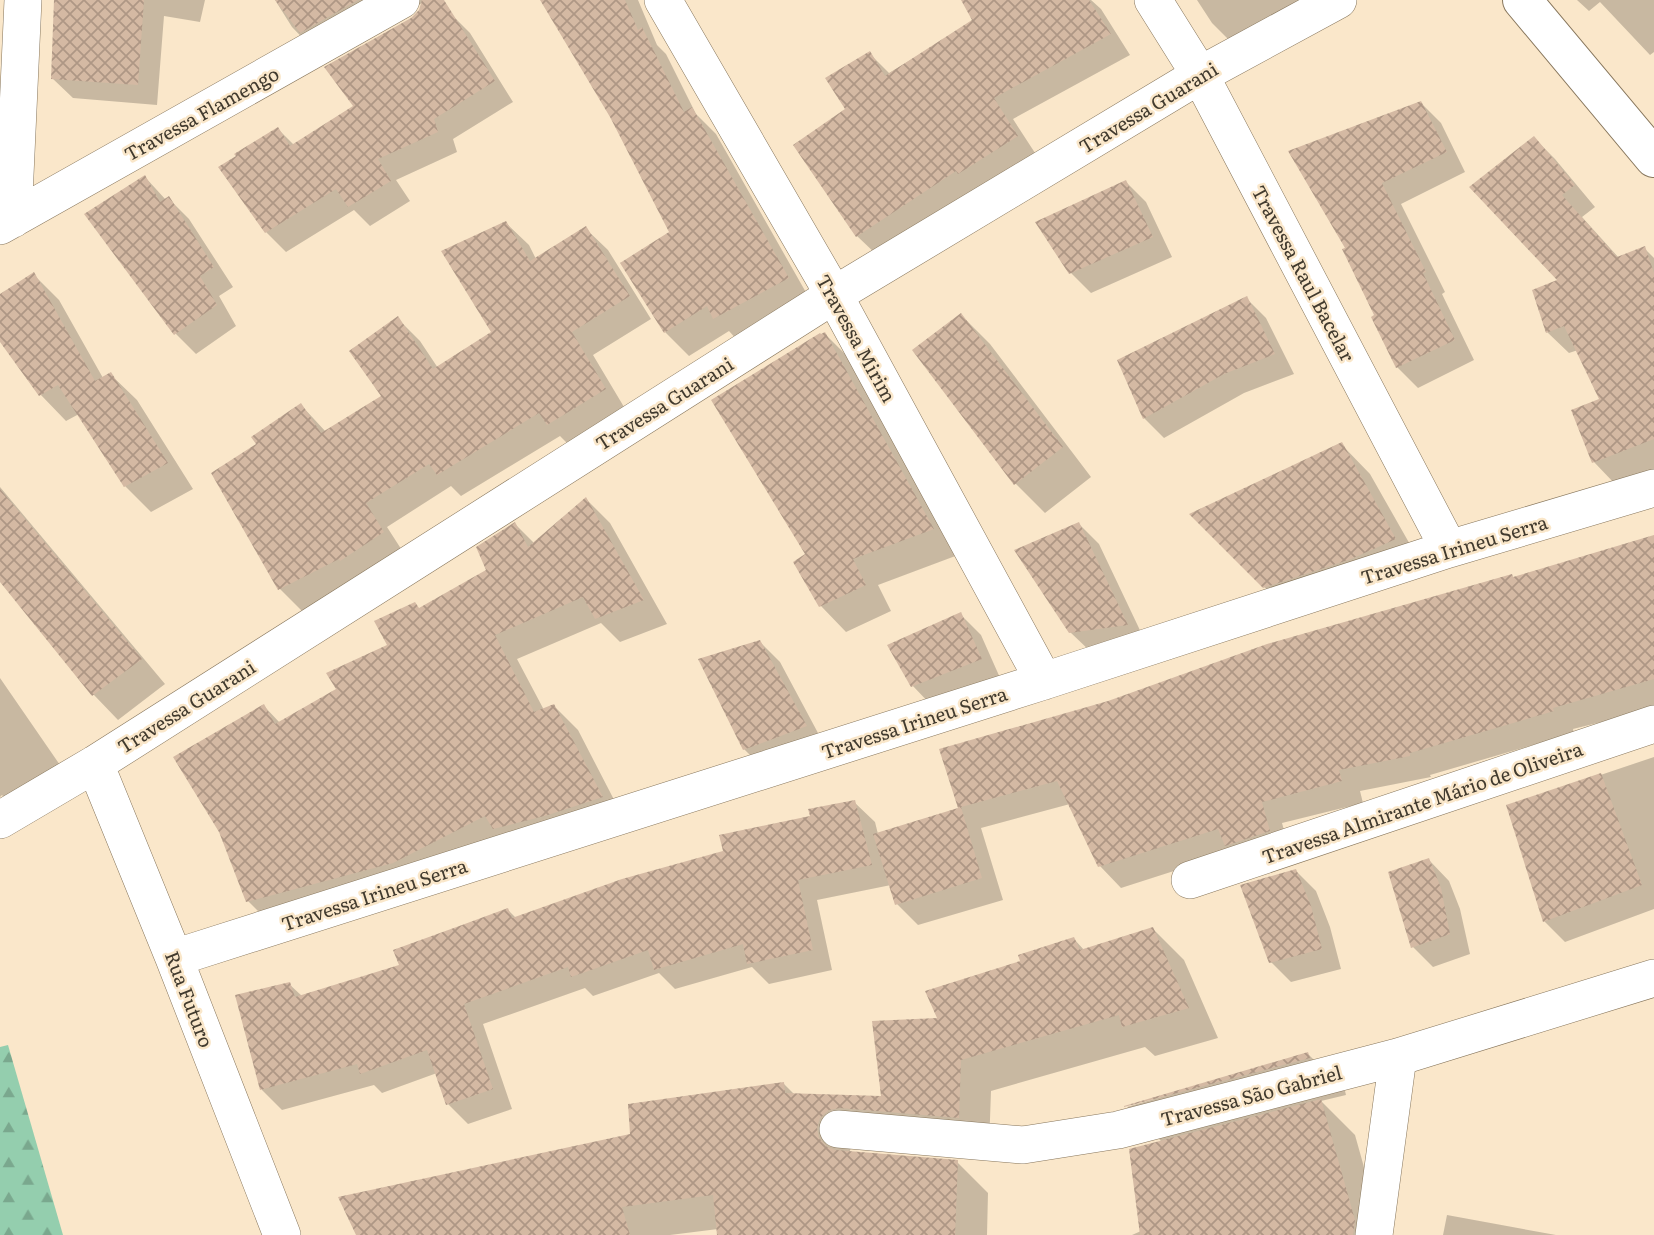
<svg xmlns="http://www.w3.org/2000/svg" width="1654" height="1235" viewBox="0 0 1654 1235" font-family="Literata,serif">
<style>
.forest{fill:url(#forest-firs)}
.shadow{fill:#0003}
.building{fill:url(#building-cross-hatch)}
.lines{fill:none;stroke-linecap:round;stroke-linejoin:round}
.minor-casing{stroke:#87765c;stroke-width:38}
.tertiary-casing{stroke:#87765c;stroke-width:40}
.minor{stroke:#fff;stroke-width:37}
.tertiary{stroke:#fff;stroke-width:38}
.labels{text-anchor:middle;dominant-baseline:central;stroke-width:5;stroke-linejoin:round;paint-order:stroke}
.street-label{font-size:19px;fill:#413a2e;stroke:#fae7ca}
</style>
<defs>
<pattern id="forest-firs" width="22" height="20" patternUnits="userSpaceOnUse" patternTransform="scale(1.75)"><rect width="22" height="20" fill="#94ceae"/><path d="M5 1l3.5 6h-7zM16 11l3.5 6h-7z" fill="#7aa88e"/></pattern>
<pattern id="building-cross-hatch" width="8" height="8" patternUnits="userSpaceOnUse" patternTransform="scale(1.75)"><rect width="8" height="8" fill="#d4b9a3"/><path d="M0 0l8 8M0 8l8-8" fill="none" stroke="#ae9785"/></pattern>
</defs>
<rect width="100%" height="100%" fill="#fae7ca"/>
<path class="forest" d="M 8,1045 L 63,1235 L 0,1235 L 0,1047 Z"/>
<path class="shadow" d="M 56,0 L 205,0 L 200,22 L 164,16 L 157,105 L 73,98 L 52,78 Z
M 275,0 L 429,0 L 316,52 L 292,27 Z
M 542,0 L 638,0 L 657,45 L 666,54 L 696,114 L 716,134 L 812,303 L 739,342 L 729,331 L 689,356 L 665,332 L 622,264 L 671,233 L 612,116 Z
M 963,0 L 1091,0 L 1101,9 L 1130,55 L 1013,119 L 1037,156 L 878,256 L 857,236 L 795,146 L 847,110 L 869,53 L 889,73 L 975,21 Z
M 1197,0 L 1315,0 L 1239,50 L 1212,23 Z
M 1577,0 L 1654,0 L 1654,52 L 1650,55 L 1600,2 L 1589,11 Z
M 450,13 L 470,33 L 513,102 L 453,139 L 457,152 L 396,180 L 410,201 L 370,226 L 354,210 L 286,252 L 266,232 L 278,129 L 294,145 L 355,107 Z
M 1421,103 L 1441,123 L 1465,172 L 1401,204 L 1445,292 L 1442,294 L 1474,360 L 1418,388 L 1397,367 L 1373,318 L 1377,316 L 1344,250 Z
M 1534,138 L 1555,159 L 1595,207 L 1582,217 L 1619,258 L 1644,248 L 1654,258 L 1654,469 L 1615,484 L 1594,462 L 1602,400 L 1578,350 L 1569,353 L 1547,332 L 1560,281 Z
M 145,177 L 166,200 L 169,199 L 189,219 L 233,287 L 219,296 L 236,326 L 196,354 L 176,334 Z
M 1126,182 L 1146,202 L 1172,257 L 1091,293 L 1071,273 Z
M 506,223 L 529,245 L 536,259 L 585,228 L 608,250 L 651,319 L 593,355 L 627,412 L 570,446 L 560,436 L 461,496 L 451,486 L 387,527 L 405,555 L 302,611 L 280,589 L 258,444 L 301,405 L 326,432 L 384,397 L 398,319 L 420,341 L 438,368 L 493,333 Z
M 33,274 L 59,300 L 103,378 L 110,374 L 137,400 L 193,489 L 151,512 L 125,486 L 79,414 L 66,421 L 40,394 L 0,339 L 0,296 Z
M 1246,298 L 1266,318 L 1294,374 L 1244,393 L 1164,438 L 1144,418 Z
M 961,315 L 990,344 L 1091,477 L 1045,513 L 1016,484 Z
M 825,334 L 851,360 L 958,555 L 878,585 L 891,611 L 846,632 L 821,606 Z
M 1341,444 L 1370,474 L 1424,569 L 1293,616 L 1192,514 Z
M 0,487 L 165,684 L 118,720 L 94,695 L 0,579 Z
M 586,499 L 610,523 L 667,624 L 620,642 L 601,623 L 517,659 L 544,710 L 554,706 L 578,730 L 625,821 L 272,925 L 248,901 L 264,706 L 280,723 L 338,690 L 389,646 L 489,571 L 515,524 L 535,544 Z
M 1079,524 L 1099,544 L 1147,645 L 1091,652 L 1070,632 Z
M 1654,537 L 1654,709 L 1573,729 L 1574,733 L 1430,775 L 1431,777 L 1360,791 L 1363,803 L 1282,823 L 1290,852 L 1233,852 L 1121,888 L 1100,866 L 1070,804 L 981,828 L 1003,900 L 918,925 L 897,904 L 891,885 L 817,900 L 832,970 L 769,984 L 752,967 L 675,989 L 659,973 L 593,996 L 585,988 L 483,1024 L 512,1109 L 468,1124 L 448,1104 L 437,1073 L 382,1093 L 374,1085 L 282,1110 L 262,1090 L 237,996 L 289,984 L 302,996 L 401,967 L 508,910 L 516,918 L 725,853 L 854,802 L 875,822 L 878,834 L 960,809 L 942,750 L 1109,703 Z
M 961,615 L 981,635 L 1001,680 L 932,706 L 912,685 Z
M 760,642 L 780,662 L 825,746 L 764,769 L 744,749 Z
M 0,678 L 71,781 L 23,817 L 2,795 L 0,797 Z
M 1654,757 L 1654,909 L 1565,942 L 1544,921 L 1508,806 Z
M 1429,860 L 1449,881 L 1460,909 L 1470,954 L 1433,967 L 1413,947 Z
M 1296,871 L 1316,891 L 1330,927 L 1341,969 L 1291,982 L 1271,962 Z
M 1153,929 L 1184,960 L 1218,1038 L 1155,1056 L 1145,1047 L 991,1091 L 989,1148 L 851,1148 L 849,1153 L 957,1162 L 988,1193 L 987,1235 L 719,1235 L 718,1229 L 670,1235 L 358,1235 L 632,1135 L 784,1084 L 795,1095 L 883,1098 L 940,1020 L 1023,962 L 1074,939 L 1085,951 Z
M 1308,1054 L 1345,1091 L 1346,1095 L 1321,1101 L 1355,1135 L 1383,1235 L 1132,1235 L 1141,1231 L 1162,1142 L 1127,1107 Z
M 1447,1215 L 1556,1235 L 1443,1235 Z"/>
<path class="building" d="M 54,0 L 144,0 L 138,85 L 51,79 Z
M 275,0 L 358,0 L 300,33 Z
M 422,0 L 444,0 L 495,81 L 434,119 L 438,132 L 378,159 L 391,181 L 348,207 L 336,189 L 265,233 L 218,167 L 236,156 L 234,154 L 278,127 L 290,146 L 353,106 L 324,67 L 411,18 L 419,10 Z
M 540,0 L 625,0 L 638,30 L 642,27 L 684,112 L 692,107 L 789,278 L 713,319 L 707,306 L 664,333 L 620,263 L 669,232 L 610,117 Z
M 961,0 L 1089,0 L 1111,34 L 994,98 L 1018,136 L 958,174 L 956,171 L 856,237 L 793,145 L 845,109 L 825,78 L 870,51 L 885,76 L 972,20 Z
M 1421,101 L 1447,152 L 1382,183 L 1426,272 L 1423,273 L 1455,340 L 1396,368 L 1371,317 L 1374,315 L 1342,249 L 1345,248 L 1288,151 Z
M 1534,136 L 1575,185 L 1562,195 L 1617,257 L 1645,246 L 1654,273 L 1654,439 L 1592,463 L 1571,410 L 1599,399 L 1564,326 L 1546,333 L 1532,290 L 1557,280 L 1469,187 Z
M 145,175 L 160,202 L 169,196 L 214,267 L 200,276 L 217,305 L 174,335 L 84,214 Z
M 1126,180 L 1153,237 L 1069,274 L 1035,222 Z
M 506,221 L 530,261 L 586,226 L 630,296 L 572,332 L 606,389 L 547,425 L 539,413 L 437,475 L 429,464 L 366,503 L 384,532 L 340,561 L 339,559 L 278,590 L 211,473 L 256,444 L 251,437 L 301,403 L 321,433 L 381,396 L 349,351 L 398,316 L 433,369 L 491,332 L 441,251 Z
M 34,272 L 95,381 L 111,372 L 168,463 L 124,487 L 58,385 L 39,396 L 0,342 L 0,294 Z
M 1247,296 L 1275,354 L 1224,374 L 1143,419 L 1117,360 Z
M 961,313 L 1063,447 L 1014,485 L 912,350 Z
M 825,332 L 934,529 L 853,559 L 866,585 L 819,607 L 793,562 L 805,554 L 711,400 L 820,333 L 821,334 Z
M 1342,442 L 1396,539 L 1351,559 L 1263,588 L 1189,514 Z
M 0,489 L 142,659 L 92,696 L 0,582 Z
M 586,497 L 644,600 L 595,619 L 583,597 L 495,635 L 534,712 L 554,704 L 603,797 L 548,815 L 493,829 L 485,816 L 393,863 L 246,902 L 219,832 L 173,757 L 264,704 L 275,724 L 336,689 L 326,673 L 387,645 L 374,621 L 415,602 L 419,608 L 486,570 L 476,547 L 515,522 L 528,547 Z
M 1079,522 L 1128,625 L 1069,633 L 1014,550 Z
M 1654,535 L 1654,679 L 1553,708 L 1554,711 L 1410,753 L 1410,756 L 1339,770 L 1342,781 L 1262,802 L 1270,831 L 1225,846 L 1218,829 L 1098,867 L 1057,781 L 961,807 L 982,878 L 895,905 L 873,834 L 958,808 L 939,749 L 1108,701 L 1267,644 L 1512,574 L 1513,577 Z
M 961,612 L 982,659 L 911,687 L 887,645 Z
M 760,640 L 807,726 L 743,750 L 698,659 Z
M 1601,773 L 1642,885 L 1543,922 L 1506,805 Z
M 855,800 L 872,865 L 798,880 L 813,950 L 747,964 L 743,944 L 654,970 L 648,950 L 571,977 L 568,967 L 464,1004 L 493,1089 L 446,1105 L 427,1050 L 360,1074 L 357,1064 L 260,1090 L 235,995 L 290,982 L 295,997 L 399,965 L 393,950 L 462,925 L 508,908 L 512,918 L 622,879 L 723,851 L 719,835 L 810,816 L 808,809 Z
M 1429,858 L 1441,888 L 1450,934 L 1411,948 L 1388,872 Z
M 1296,869 L 1311,906 L 1322,949 L 1269,963 L 1240,885 Z
M 1153,927 L 1189,1008 L 1122,1027 L 1119,1015 L 961,1060 L 959,1118 L 840,1108 L 829,1110 L 820,1118 L 817,1128 L 819,1138 L 827,1147 L 836,1150 L 958,1160 L 955,1235 L 717,1235 L 713,1195 L 622,1207 L 630,1235 L 356,1235 L 338,1197 L 630,1134 L 628,1104 L 784,1082 L 785,1093 L 881,1096 L 872,1021 L 937,1018 L 925,991 L 1020,961 L 1018,955 L 1074,937 L 1080,950 Z
M 1308,1052 L 1310,1058 L 1124,1107 L 1124,1106 Z
M 1321,1099 L 1355,1220 L 1353,1235 L 1140,1235 L 1129,1149 Z"/>
<g class="lines">
<defs>
<path id="minor" d="M 663,0 L 834,295 L 1044,681
M 1153,0 L 1200,75 L 1449,549
M 13,219 L 23,0
M 0,226 L 401,0
M 95,764 L 174,958 L 282,1235
M 0,820 L 95,764 L 834,295 L 1200,75 L 1338,0
M 1190,880 L 1654,724
M 174,958 L 1044,681 L 1449,549 L 1654,488
M 838,1129 L 1023,1145 L 1118,1130 L 1398,1057 L 1654,978
M 1374,1235 L 1398,1057"/>
<path id="tertiary" d="M 1522,0 L 1654,158"/>
</defs>
<use href="#minor" class="minor-casing"/>
<use href="#tertiary" class="tertiary-casing"/>
<use href="#minor" class="minor"/>
<use href="#tertiary" class="tertiary"/>
</g>
<g class="labels">
<g class="street-label">
<text transform="translate(1148 107) rotate(-31)">Travessa Guarani</text>
<text transform="translate(201 113) rotate(-29)">Travessa Flamengo</text>
<text transform="translate(1304 273) rotate(62)">Travessa Raul Bacelar</text>
<text transform="translate(857 338) rotate(61)">Travessa Mirim</text>
<text transform="translate(664 403) rotate(-32)">Travessa Guarani</text>
<text transform="translate(1454 549) rotate(-17)">Travessa Irineu Serra</text>
<text transform="translate(186 706) rotate(-32)">Travessa Guarani</text>
<text transform="translate(914 722) rotate(-18)">Travessa Irineu Serra</text>
<text transform="translate(1422 802) rotate(-19)">Travessa Almirante Mário de Oliveira</text>
<text transform="translate(374 894) rotate(-18)">Travessa Irineu Serra</text>
<text transform="translate(190 999) rotate(69)">Rua Futuro</text>
<text transform="translate(1251 1095) rotate(-15)">Travessa São Gabriel</text>
</g>
</g>
</svg>
